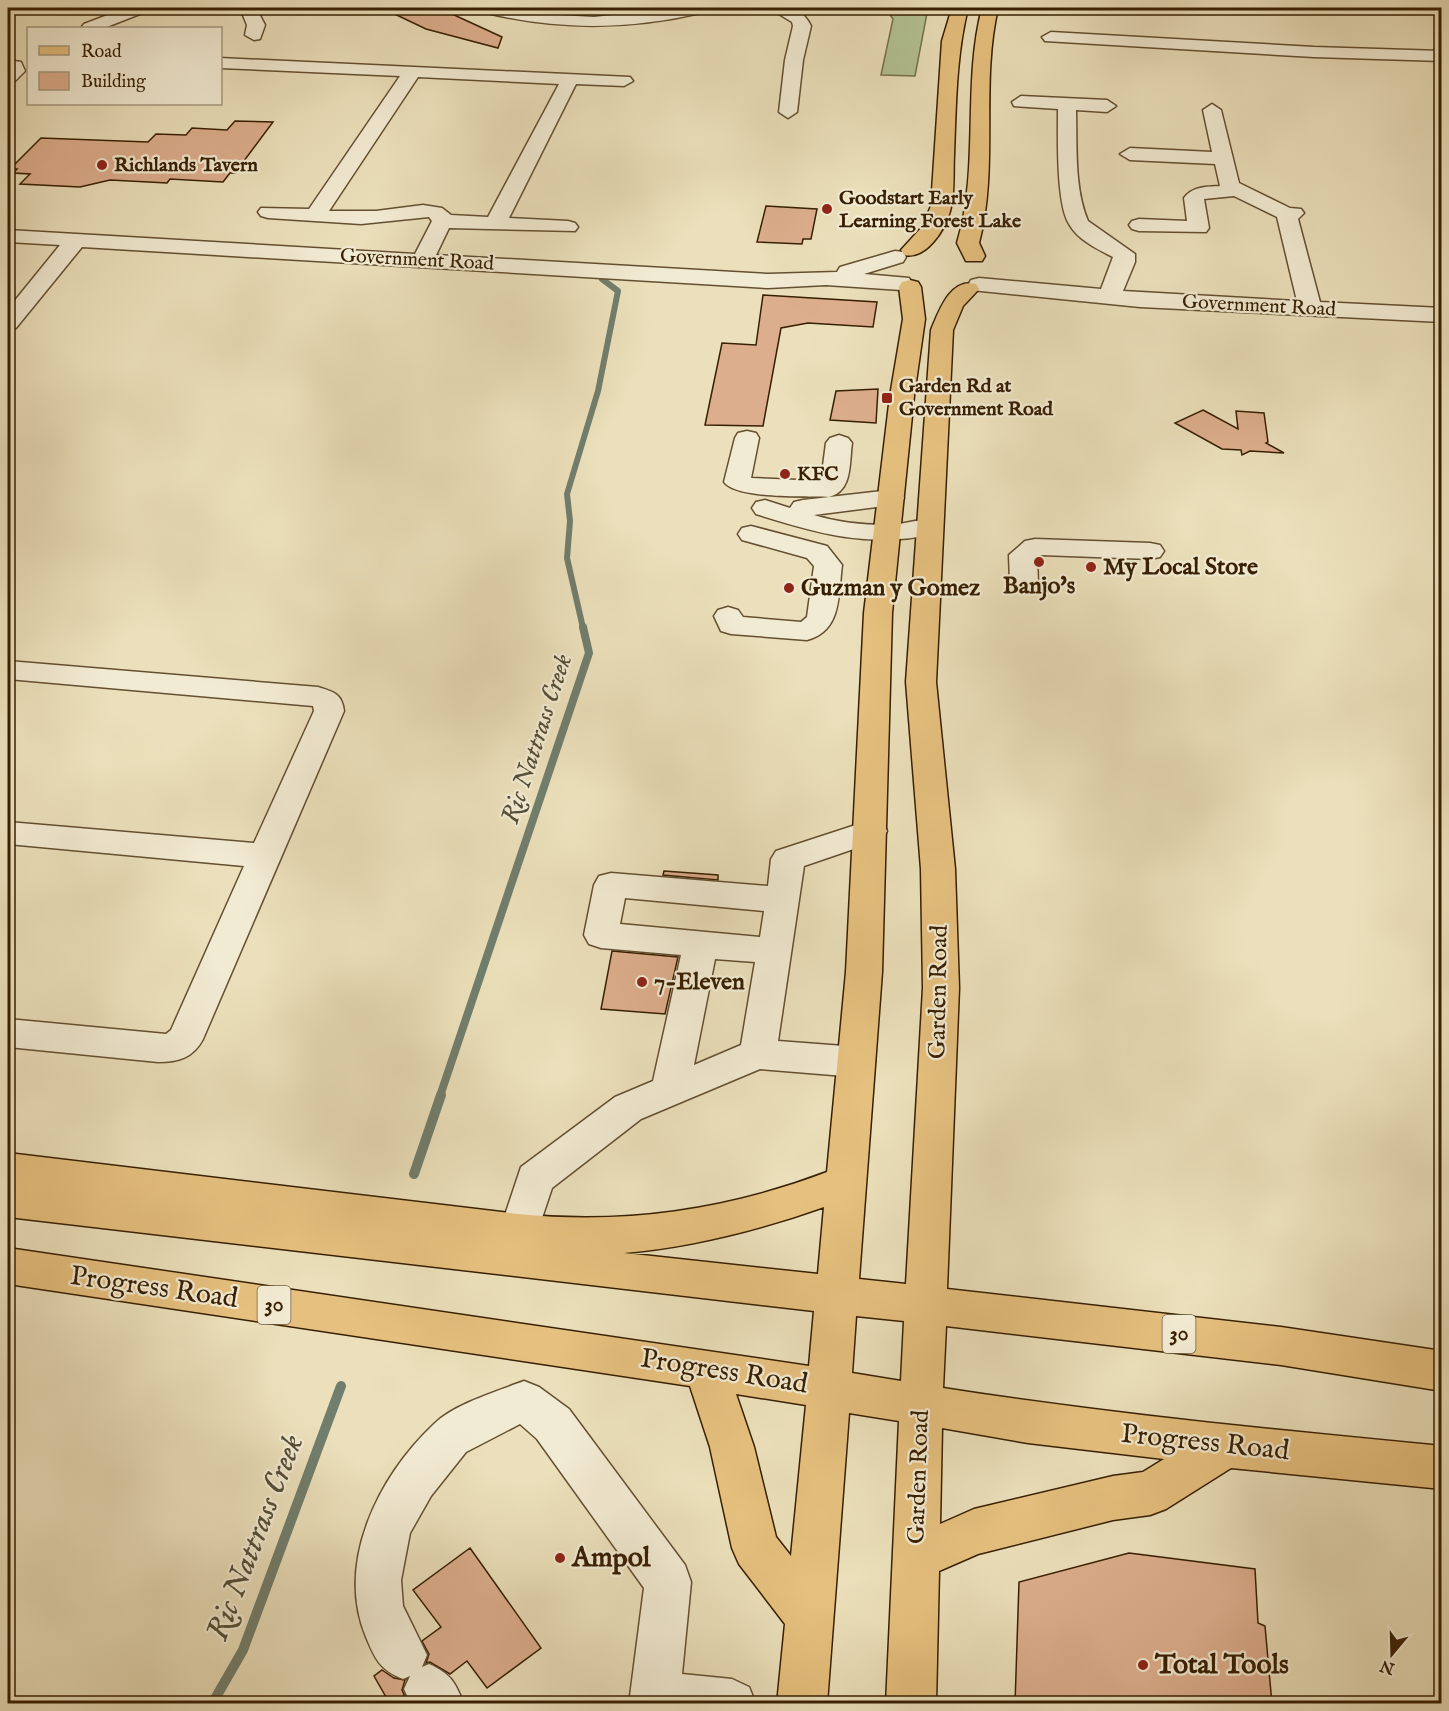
<svg xmlns="http://www.w3.org/2000/svg" width="1449" height="1711" viewBox="0 0 1449 1711" font-family="'IM FELL English',serif">
<style>
.green{fill:#b3c393;stroke:#75714a;stroke-width:1.5}
.lines{fill:none;stroke-linecap:round;stroke-linejoin:round}
.stream-far2{stroke:#717e6d;stroke-width:6}
.stream-far1{stroke:#717e6d;stroke-width:8}
.stream{stroke:#717e6d;stroke-width:10}
.building{fill:#ddae8d;stroke:#371f02;stroke-width:1.5}
.minor-casing{stroke:#644f30;stroke-width:3}
.major-casing{stroke:#371f02;stroke-width:3}
.minor{fill:#f2ebd3;fill-rule:evenodd}
.major{fill:#e6c07e;fill-rule:evenodd}
.poi-dot{fill:#8f2418;stroke:#f2ebd3;stroke-width:2}
.labels{text-anchor:middle;dominant-baseline:central;stroke-width:4.5;stroke-linejoin:round;paint-order:stroke}
.far-poi-label{font-size:20px;font-weight:bold;fill:#371f02;stroke:#f2ebd3;text-anchor:start}
.far-street-label{font-size:20px;fill:#371f02;stroke:#f2ebd3}
.shield{fill:#f2ebd3;stroke:#6f5c41;stroke-width:1.5}
.shield-label{font-size:22px;font-weight:bold;fill:#371f02}
.poi-label{font-size:24px;font-weight:bold;fill:#371f02;stroke:#f2ebd3;text-anchor:start}
.street-label{font-size:24px;fill:#371f02;stroke:#f2ebd3}
.water-label{font-size:26px;font-style:italic;fill:#544e37;stroke:#f2ebd3}
.near-street-label{font-size:28px;fill:#371f02;stroke:#f2ebd3}
.near-poi-label{font-size:28px;font-weight:bold;fill:#371f02;stroke:#f2ebd3;text-anchor:start}
.near-water-label{font-size:32px;font-style:italic;fill:#544e37;stroke:#f2ebd3}
</style>
<rect width="100%" height="100%" fill="#ebe0bb"/>
<filter id="stains"><feTurbulence type="fractalNoise" baseFrequency=".00333" numOctaves="4"/><feColorMatrix values="0 0 0 0 .2 0 0 0 0 .09 0 0 0 0 .02 0 0 0 .5 -.17"/></filter>
<radialGradient id="worn" r=".72"><stop offset=".6" stop-color="#630" stop-opacity="0"/><stop offset="1" stop-color="#630" stop-opacity=".3"/></radialGradient>
<path class="green" d="M 885,8 L 928,8 L 915,76 L 881,75 L 893,19 Z"/>
<g class="lines">
<path class="stream-far2" d="M 583,628 L 567,558 L 570,521 L 567,494 L 598,391 L 618,291 L 602,279"/>
<path class="stream-far1" d="M 440,1096 L 589,653 L 583,627"/>
<path class="stream" d="M 414,1174 L 441,1095
M 212,1704 L 243,1650 L 341,1386"/>
</g>
<path class="building" d="M 382,8 L 439,8 L 502,37 L 498,48 L 426,29 Z
M 235,121 L 273,122 L 235,173 L 230,173 L 223,182 L 170,179 L 167,183 L 110,180 L 80,187 L 20,184 L 30,174 L 13,173 L 17,169 L 11,168 L 41,138 L 148,142 L 156,134 L 186,135 L 192,128 L 227,130 Z
M 766,206 L 817,209 L 811,239 L 803,239 L 802,244 L 757,242 Z
M 763,295 L 877,302 L 873,327 L 808,323 L 781,328 L 763,426 L 705,425 L 722,343 L 756,345 Z
M 878,389 L 876,423 L 830,420 L 836,391 Z
M 1203,410 L 1238,429 L 1236,411 L 1264,413 L 1268,442 L 1266,443 L 1284,453 L 1250,451 L 1242,455 L 1241,450 L 1222,449 L 1175,423 Z
M 664,871 L 718,875 L 718,880 L 663,875 Z
M 612,951 L 678,957 L 665,1014 L 601,1009 Z
M 470,1548 L 541,1648 L 487,1688 L 467,1661 L 450,1674 L 430,1662 L 426,1663 L 429,1654 L 422,1641 L 441,1627 L 413,1590 Z
M 1129,1553 L 1255,1569 L 1258,1623 L 1265,1626 L 1272,1704 L 1015,1704 L 1019,1582 Z
M 382,1670 L 394,1678 L 405,1680 L 402,1690 L 408,1704 L 390,1704 L 374,1676 Z"/>
<g class="lines">
<defs>
<path id="minor" d="M 126,8 L 147,8 L 145,12 L 104,28 L 81,28 L 84,24 Z
M 240,8 L 256,8 L 265,25 L 260,39 L 254,40 L 245,35 L 247,25 Z
M 481,8 L 507,8 L 541,14 L 594,17 L 679,8 L 707,8 L 705,12 C 630,30 558,31 483,12 Z
M 769,8 C 786,6 803,8 811,26 L 803,60 L 797,112 L 788,118 L 779,112 L 785,60 L 793,26 L 792,22 Z
M 1051,32 L 1314,47 L 1442,51 L 1442,61 L 1314,57 L 1045,41 L 1042,37 Z
M 220,58 L 630,77 L 633,81 L 624,86 L 576,84 L 509,218 L 568,221 L 575,223 L 578,227 L 575,231 L 449,228 L 436,255 L 768,274 L 837,272 L 840,267 L 895,251 L 903,252 L 906,257 L 903,262 L 864,274 L 909,278 L 912,283 L 909,288 L 901,290 L 826,285 L 768,288 L 82,247 L 16,328 L 8,330 L 8,309 L 60,245 L 8,242 L 8,230 L 415,254 L 432,221 L 429,217 L 361,224 L 268,218 L 261,216 L 258,212 L 261,208 L 309,209 L 400,76 L 220,68 ZM 418,77 L 559,84 L 488,217 L 451,215 L 442,208 L 423,205 L 376,211 L 329,211 Z
M 8,60 L 21,62 L 25,71 L 14,82 L 8,83 Z
M 1021,96 L 1107,100 L 1116,106 L 1107,112 L 1076,110 C 1077,145 1074,188 1088,221 L 1135,254 L 1135,262 L 1123,291 L 1297,301 L 1277,217 L 1234,196 L 1204,199 L 1209,228 L 1206,232 L 1139,231 L 1132,229 L 1129,225 L 1132,221 L 1139,219 L 1187,221 L 1184,198 C 1193,186 1206,187 1220,186 L 1215,164 L 1130,160 L 1120,154 L 1130,148 L 1212,152 L 1203,110 L 1212,104 L 1221,110 L 1239,183 L 1290,208 L 1301,209 L 1304,213 L 1298,219 L 1320,302 L 1442,308 L 1442,322 L 1140,307 L 971,290 L 968,285 L 971,280 L 979,278 L 1101,289 L 1113,257 C 1097,249 1078,240 1069,224 C 1056,203 1058,136 1058,109 L 1014,106 L 1012,102 Z
M 747,431 L 756,433 L 759,438 L 751,478 L 821,481 L 826,443 L 830,438 L 839,435 L 848,438 L 852,443 C 849,463 853,491 829,497 C 807,496 736,499 724,482 L 735,438 L 738,433 Z
M 891,490 L 900,492 L 904,498 L 900,504 L 814,515 C 836,522 863,525 886,525 C 904,525 921,517 938,521 L 942,527 L 938,533 C 872,549 819,534 756,514 L 752,508 L 756,502 L 765,500 L 790,508 L 794,502 L 803,500 Z
M 751,526 L 827,546 L 842,565 C 838,595 842,631 807,640 L 731,634 L 721,631 L 714,616 L 718,610 L 728,607 L 738,610 L 743,617 L 801,622 L 807,617 L 814,566 L 807,558 L 742,540 L 738,534 L 742,528 Z
M 1035,539 L 1150,543 L 1160,545 L 1164,551 L 1160,557 L 1150,559 L 1041,555 L 1037,558 L 1038,583 L 1034,589 L 1024,591 L 1014,589 L 1010,583 L 1009,555 L 1025,541 Z
M 8,661 L 318,687 C 334,692 342,694 344,711 L 203,1039 C 193,1058 178,1062 158,1062 L 8,1047 L 8,1019 L 166,1034 L 171,1030 L 244,866 L 8,844 L 8,822 L 254,843 L 314,711 L 313,706 L 8,679 Z
M 871,820 L 883,823 L 887,831 L 883,839 L 804,866 L 778,1041 L 857,1047 L 870,1052 L 875,1062 L 870,1072 L 857,1077 L 760,1069 L 641,1119 L 552,1188 L 534,1242 L 520,1247 L 506,1242 L 500,1230 L 521,1167 L 615,1097 L 653,1081 L 681,955 L 601,948 L 589,944 L 584,935 L 594,885 L 599,876 L 611,873 L 768,886 L 771,859 L 776,851 ZM 625,898 L 764,911 L 760,937 L 620,924 ZM 715,959 L 755,962 L 741,1045 L 694,1065 Z
M 524,1381 L 539,1387 L 569,1409 L 685,1565 L 691,1582 L 682,1674 L 732,1679 L 749,1687 L 756,1704 L 629,1704 L 644,1588 L 537,1439 L 520,1424 L 466,1452 L 431,1496 L 410,1533 L 401,1580 L 403,1606 L 427,1655 L 422,1667 L 429,1664 C 451,1674 455,1682 464,1704 L 411,1704 L 404,1689 L 410,1676 L 403,1679 C 380,1670 375,1659 366,1637 C 335,1562 379,1476 434,1424 C 454,1404 498,1391 524,1381 Z"/>
<path id="major" d="M 952,8 L 968,8 C 956,56 956,106 954,155 C 953,173 955,194 950,211 C 945,230 926,260 904,255 L 901,250 L 922,227 L 931,206 L 942,41 Z
M 982,8 L 998,8 C 980,85 999,167 979,243 L 985,256 L 982,261 L 966,261 L 957,243 C 980,167 962,85 982,8 Z
M 910,280 L 918,282 L 921,287 L 925,319 L 914,396 L 892,613 L 882,972 L 859,1279 L 906,1284 L 923,988 L 921,869 L 906,682 L 931,330 C 939,311 950,278 976,284 L 979,289 L 963,306 L 953,330 L 936,682 L 955,869 L 959,988 L 947,1289 L 1281,1327 L 1442,1351 L 1442,1391 L 1281,1365 L 946,1326 L 943,1388 C 1109,1414 1275,1430 1442,1446 L 1442,1489 L 1231,1468 L 1166,1509 L 1150,1515 L 1113,1520 L 978,1554 L 939,1571 L 936,1704 L 886,1704 L 899,1421 L 849,1413 L 827,1704 L 777,1704 L 785,1624 L 739,1564 L 732,1548 L 710,1447 L 690,1386 L 8,1284 L 8,1248 L 809,1366 L 814,1311 L 8,1217 L 8,1153 L 518,1214 C 625,1225 727,1210 827,1172 L 846,972 L 864,613 L 890,396 L 903,319 L 899,287 L 902,282 ZM 824,1207 L 818,1274 L 624,1253 C 693,1247 759,1230 824,1207 ZM 856,1316 L 904,1321 L 901,1381 L 852,1373 ZM 736,1394 L 806,1405 L 791,1556 L 776,1537 L 754,1447 ZM 942,1428 L 1028,1443 L 1164,1459 L 1143,1472 L 1113,1476 L 974,1509 L 940,1524 Z"/>
</defs>
<use href="#minor" class="minor-casing"/>
<use href="#major" class="major-casing"/>
<use href="#minor" class="minor"/>
<use href="#major" class="major"/>
</g>
<g class="poi-dot">
<circle cx="102" cy="165" r="6"/>
<circle cx="827" cy="209" r="6"/>
<rect x="881" y="392" width="12" height="12" rx="3"/>
<circle cx="785" cy="474" r="6"/>
<circle cx="1039" cy="562" r="6"/>
<circle cx="1091" cy="567" r="6"/>
<circle cx="789" cy="588" r="6"/>
<circle cx="642" cy="982" r="6"/>
<circle cx="560" cy="1558" r="6"/>
<circle cx="1143" cy="1665" r="6"/>
</g>
<g class="labels">
<g class="far-poi-label">
<text x="114" y="165">Richlands Tavern</text>
<text x="839" y="198">Goodstart Early<tspan x="839" dy="23">Learning Forest Lake</tspan></text>
<text x="899" y="386">Garden Rd at<tspan x="899" dy="23">Government Road</tspan></text>
<text x="797" y="474">KFC</text>
</g>
<g class="far-street-label">
<text transform="translate(417 260) rotate(3)">Government Road</text>
<text transform="translate(1259 306) rotate(3)">Government Road</text>
</g>
<g class="shield">
<rect x="257.5" y="1286" width="33" height="38" rx="4.5"/>
<rect x="1162.5" y="1315" width="33" height="38" rx="4.5"/>
</g>
<g class="shield-label">
<text x="274" y="1305">30</text>
<text x="1179" y="1334">30</text>
</g>
<g class="poi-label">
<text x="1103" y="567">My Local Store</text>
<text x="1039" y="586" text-anchor="middle">Banjo's</text>
<text x="801" y="588">Guzman y Gomez</text>
<text x="654" y="982">7-Eleven</text>
</g>
<g class="street-label">
<text transform="translate(939 992) rotate(-89)">Garden Road</text>
<text transform="translate(919 1477) rotate(-88)">Garden Road</text>
</g>
<g class="water-label">
<text transform="translate(537 739) rotate(-72)">Ric Nattrass Creek</text>
</g>
<g class="near-street-label">
<text transform="translate(154 1288) rotate(8)">Progress Road</text>
<text transform="translate(724 1372) rotate(9)">Progress Road</text>
<text transform="translate(1205 1443) rotate(6)">Progress Road</text>
</g>
<g class="near-poi-label">
<text x="572" y="1558">Ampol</text>
<text x="1155" y="1665">Total Tools</text>
</g>
<g class="near-water-label">
<text transform="translate(256 1538) rotate(-69)">Ric Nattrass Creek</text>
</g>
</g>
<rect width="1449" height="1711" fill="none" stroke="#ebe0bb" stroke-width="30"/>
<rect x="9" y="9" width="1431" height="1693" fill="none" stroke="#371f02" stroke-width="3"/>
<rect x="15" y="15" width="1419" height="1681" fill="none" stroke="#371f02" stroke-width="1.5"/>
<rect x="27" y="27" width="195" height="78" fill="#f2ebd3" stroke="#a7997f" stroke-width="1.5"/>
<rect x="39" y="46" width="30" height="9" fill="#e6c07e" stroke="#a7997f" stroke-width="1.5"/>
<text x="81" y="57" font-size="18" fill="#371f02">Road</text>
<rect x="39" y="72" width="30" height="18" fill="#ddae8d" stroke="#a7997f" stroke-width="1.5"/>
<text x="81" y="87" font-size="18" fill="#371f02">Building</text>
<g transform="translate(1392 1654) rotate(199)" stroke="#f2ebd3" stroke-width="4.5" paint-order="stroke">
<path d="M0-4.5L10 22L0 15L-10 22Z" fill="#371f02"/>
<text y="-9" font-size="16" font-weight="bold" text-anchor="middle" fill="#371f02">N</text>
</g>
<rect width="100%" height="100%" filter="url(#stains)"/>
<rect width="100%" height="100%" fill="url(#worn)"/>
</svg>
